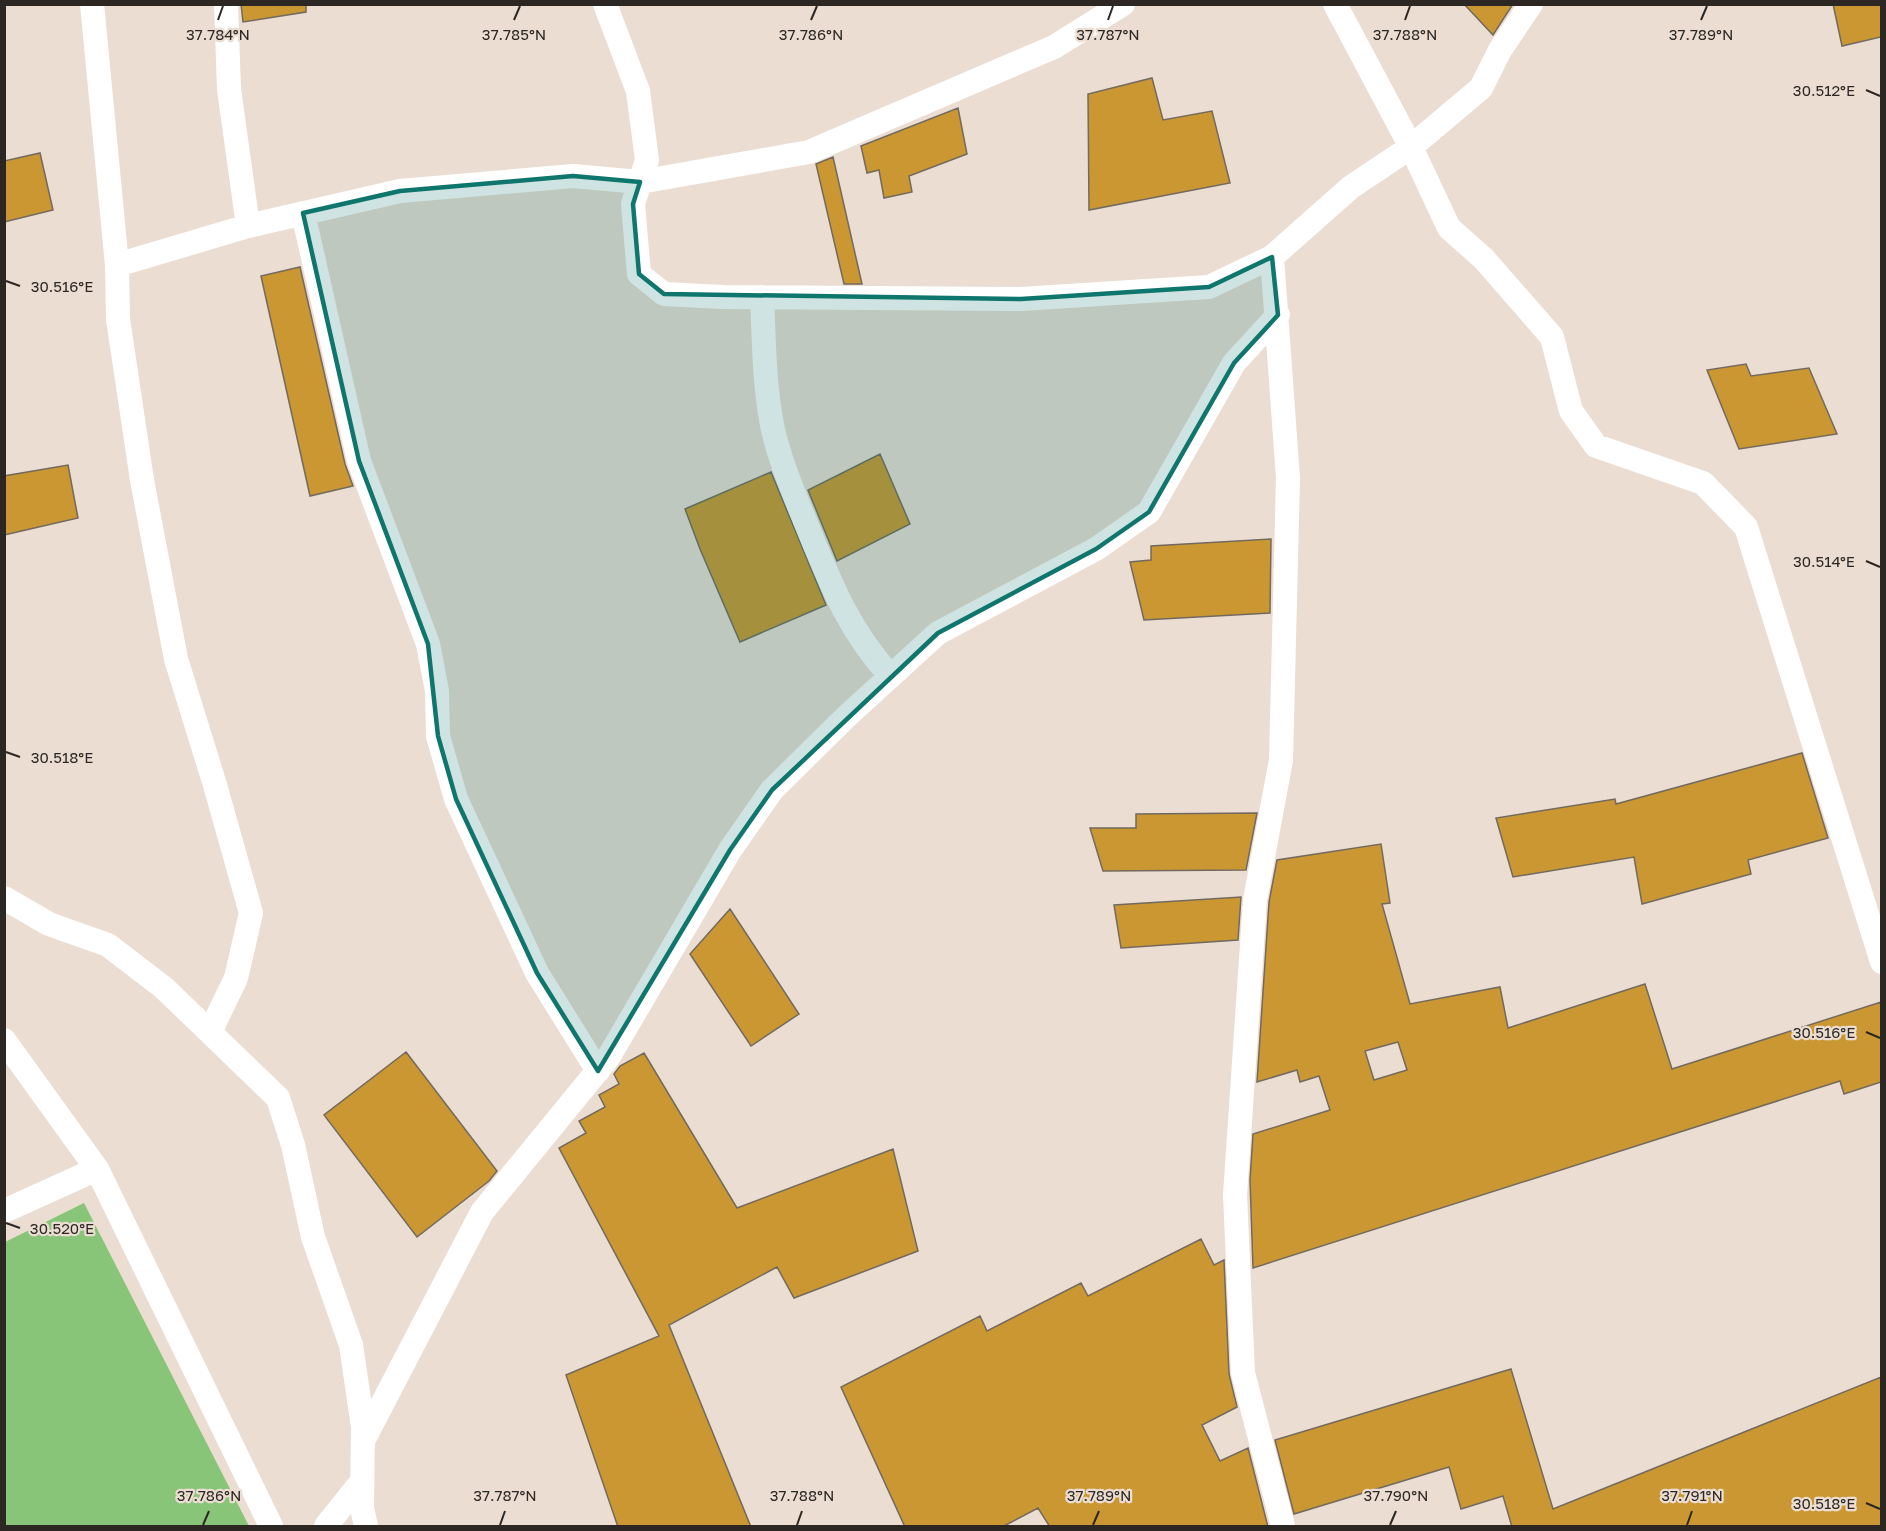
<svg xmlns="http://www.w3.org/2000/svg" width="1886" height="1531" viewBox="0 0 1886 1531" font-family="'Golos Text',sans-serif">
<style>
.green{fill:#88c579}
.building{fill:#cb9732;stroke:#726a5e;stroke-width:1.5;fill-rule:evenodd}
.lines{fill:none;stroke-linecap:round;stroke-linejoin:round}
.minor{stroke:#fff;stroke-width:24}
.marked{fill:#0f766e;fill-opacity:0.2;stroke:#0f766e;stroke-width:4.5;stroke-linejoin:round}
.ticks{fill:none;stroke:#2c2723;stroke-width:2}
.ticks-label{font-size:15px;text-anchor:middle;fill:#2c2723;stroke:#ecddd3;stroke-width:4.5;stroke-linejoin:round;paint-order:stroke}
</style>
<rect width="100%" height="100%" fill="#ecddd3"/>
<path class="green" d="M 84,1203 L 249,1526 L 5,1526 L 5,1242 Z"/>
<path class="building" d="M 241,4 L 306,4 L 306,12 L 243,22 Z
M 1464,4 L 1513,4 L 1493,35 Z
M 1833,4 L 1881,4 L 1881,37 L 1842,46 Z
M 1152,78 L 1163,120 L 1212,111 L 1230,183 L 1089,210 L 1088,94 Z
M 958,108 L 967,154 L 909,176 L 912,192 L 884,198 L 879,170 L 867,173 L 861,146 Z
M 40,153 L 53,210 L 4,222 L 4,161 Z
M 833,157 L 862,284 L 844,284 L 816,164 Z
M 300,267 L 345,464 L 353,486 L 310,496 L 261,276 Z
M 1746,364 L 1751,376 L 1809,368 L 1837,434 L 1739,449 L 1707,370 Z
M 880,454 L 910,524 L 837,561 L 808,490 Z
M 68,465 L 78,518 L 4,535 L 4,476 Z
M 771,472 L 826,605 L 740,642 L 700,549 L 685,509 Z
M 1271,539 L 1270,613 L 1144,620 L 1130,562 L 1151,560 L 1151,546 Z
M 1802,753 L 1828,838 L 1748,860 L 1751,874 L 1642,904 L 1634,857 L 1513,877 L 1496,818 L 1615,799 L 1616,804 Z
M 1257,813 L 1246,870 L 1103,871 L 1090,828 L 1136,828 L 1136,814 Z
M 1381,844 L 1390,903 L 1382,904 L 1410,1004 L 1500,987 L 1508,1028 L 1645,984 L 1672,1069 L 1881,1002 L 1881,1082 L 1844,1094 L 1840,1081 L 1253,1268 L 1250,1180 L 1253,1134 L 1330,1110 L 1319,1076 L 1300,1082 L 1297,1070 L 1257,1082 L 1269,902 L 1277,860 ZM 1398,1042 L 1407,1070 L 1374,1080 L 1365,1051 Z
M 1241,897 L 1238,940 L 1121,948 L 1114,905 Z
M 730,909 L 799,1014 L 751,1046 L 690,954 Z
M 406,1052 L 497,1171 L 489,1181 L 417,1237 L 324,1115 Z
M 644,1053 L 737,1208 L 893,1149 L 918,1251 L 794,1298 L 777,1267 L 669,1325 L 751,1527 L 618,1527 L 566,1375 L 659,1336 L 559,1148 L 586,1133 L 579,1121 L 605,1107 L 599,1095 L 619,1084 L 614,1074 L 620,1066 Z
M 1201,1239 L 1214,1265 L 1224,1260 L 1229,1374 L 1237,1407 L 1202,1425 L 1220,1461 L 1248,1448 L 1268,1527 L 1050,1527 L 1038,1508 L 1002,1527 L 905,1527 L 841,1387 L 980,1316 L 987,1331 L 1081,1283 L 1088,1296 Z
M 1511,1369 L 1553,1509 L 1881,1377 L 1881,1527 L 1512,1527 L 1503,1496 L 1461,1509 L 1449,1467 L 1294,1514 L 1275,1440 Z"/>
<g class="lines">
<path class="minor" d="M 92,4 L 117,265 L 118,319 L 142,480 L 176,659 L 215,785 L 251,913 L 236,978 L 210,1032
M 226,4 L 229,89 L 248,226
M 605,4 L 638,91 L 647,160 L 633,204 L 639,274 L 664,294 L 723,297 L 1021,299 L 1209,287 L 1272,257 L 1351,187 L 1411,147 L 1481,88 L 1500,50 L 1531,4
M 1335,4 L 1411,147 L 1449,228 L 1484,259 L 1552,337 L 1571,411 L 1596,446 L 1703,483 L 1746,527 L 1882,962
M 303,213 L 359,461 L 428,644 L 437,691 L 438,736 L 456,799 L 537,973 L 598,1071
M 1272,257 L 1288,478 L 1281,760 L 1255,900 L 1235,1195 L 1243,1373 L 1283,1526
M 117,265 L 248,226 L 400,191 L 573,176 L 640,182 L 809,152 L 1054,47 L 1123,4
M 762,297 C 764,340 764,383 772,425 C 779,458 792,489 805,521 C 828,577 848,631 891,676
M 4,898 L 49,924 L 108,945 L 164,988 L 278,1098 L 293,1145 L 313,1237 L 351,1345 L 363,1427 L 362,1508 L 366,1526
M 4,1040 L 97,1169 L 271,1526
M 4,1211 L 97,1169
M 363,1441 L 482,1212 L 608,1058 L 730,850 L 772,790 L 847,716 L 938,633 L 1096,549 L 1149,512 L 1234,363 L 1278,315
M 326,1526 L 362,1481"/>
</g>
<path class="marked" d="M 573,176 L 640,182 L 633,204 L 639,274 L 664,294 L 1021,299 L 1209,287 L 1272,257 L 1278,315 L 1234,363 L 1149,512 L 1096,549 L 938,633 L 772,790 L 730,850 L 598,1071 L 537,973 L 456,799 L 438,736 L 428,644 L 359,461 L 303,213 L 400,191 Z"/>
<path class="ticks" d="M 218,20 L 223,6M 514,20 L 520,6M 811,20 L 817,6M 1108,20 L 1113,6M 1405,20 L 1410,6M 1701,20 L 1707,6M 1866,90 L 1880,96M 6,281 L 20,286M 1866,561 L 1880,567M 6,752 L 20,757M 1866,1032 L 1880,1038M 6,1223 L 20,1228M 1866,1503 L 1880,1509M 203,1525 L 209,1511M 500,1525 L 505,1511M 797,1525 L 802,1511M 1093,1525 L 1099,1511M 1390,1525 L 1396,1511M 1687,1525 L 1692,1511"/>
<g class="ticks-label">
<text x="514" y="40">37.785°N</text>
<text x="218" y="40">37.784°N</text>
<text x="811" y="40">37.786°N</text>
<text x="1108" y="40">37.787°N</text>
<text x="1405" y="40">37.788°N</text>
<text x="1701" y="40">37.789°N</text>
<text x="1824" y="96">30.512°E</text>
<text x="62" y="292">30.516°E</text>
<text x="1824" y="567">30.514°E</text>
<text x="62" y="763">30.518°E</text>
<text x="1824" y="1038">30.516°E</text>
<text x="62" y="1234">30.520°E</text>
<text x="209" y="1501">37.786°N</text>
<text x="505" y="1501">37.787°N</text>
<text x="802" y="1501">37.788°N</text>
<text x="1099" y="1501">37.789°N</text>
<text x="1396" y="1501">37.790°N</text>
<text x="1692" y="1501">37.791°N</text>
<text x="1824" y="1509">30.518°E</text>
</g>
<rect width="1886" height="1531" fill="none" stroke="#2c2723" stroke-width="12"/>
</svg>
